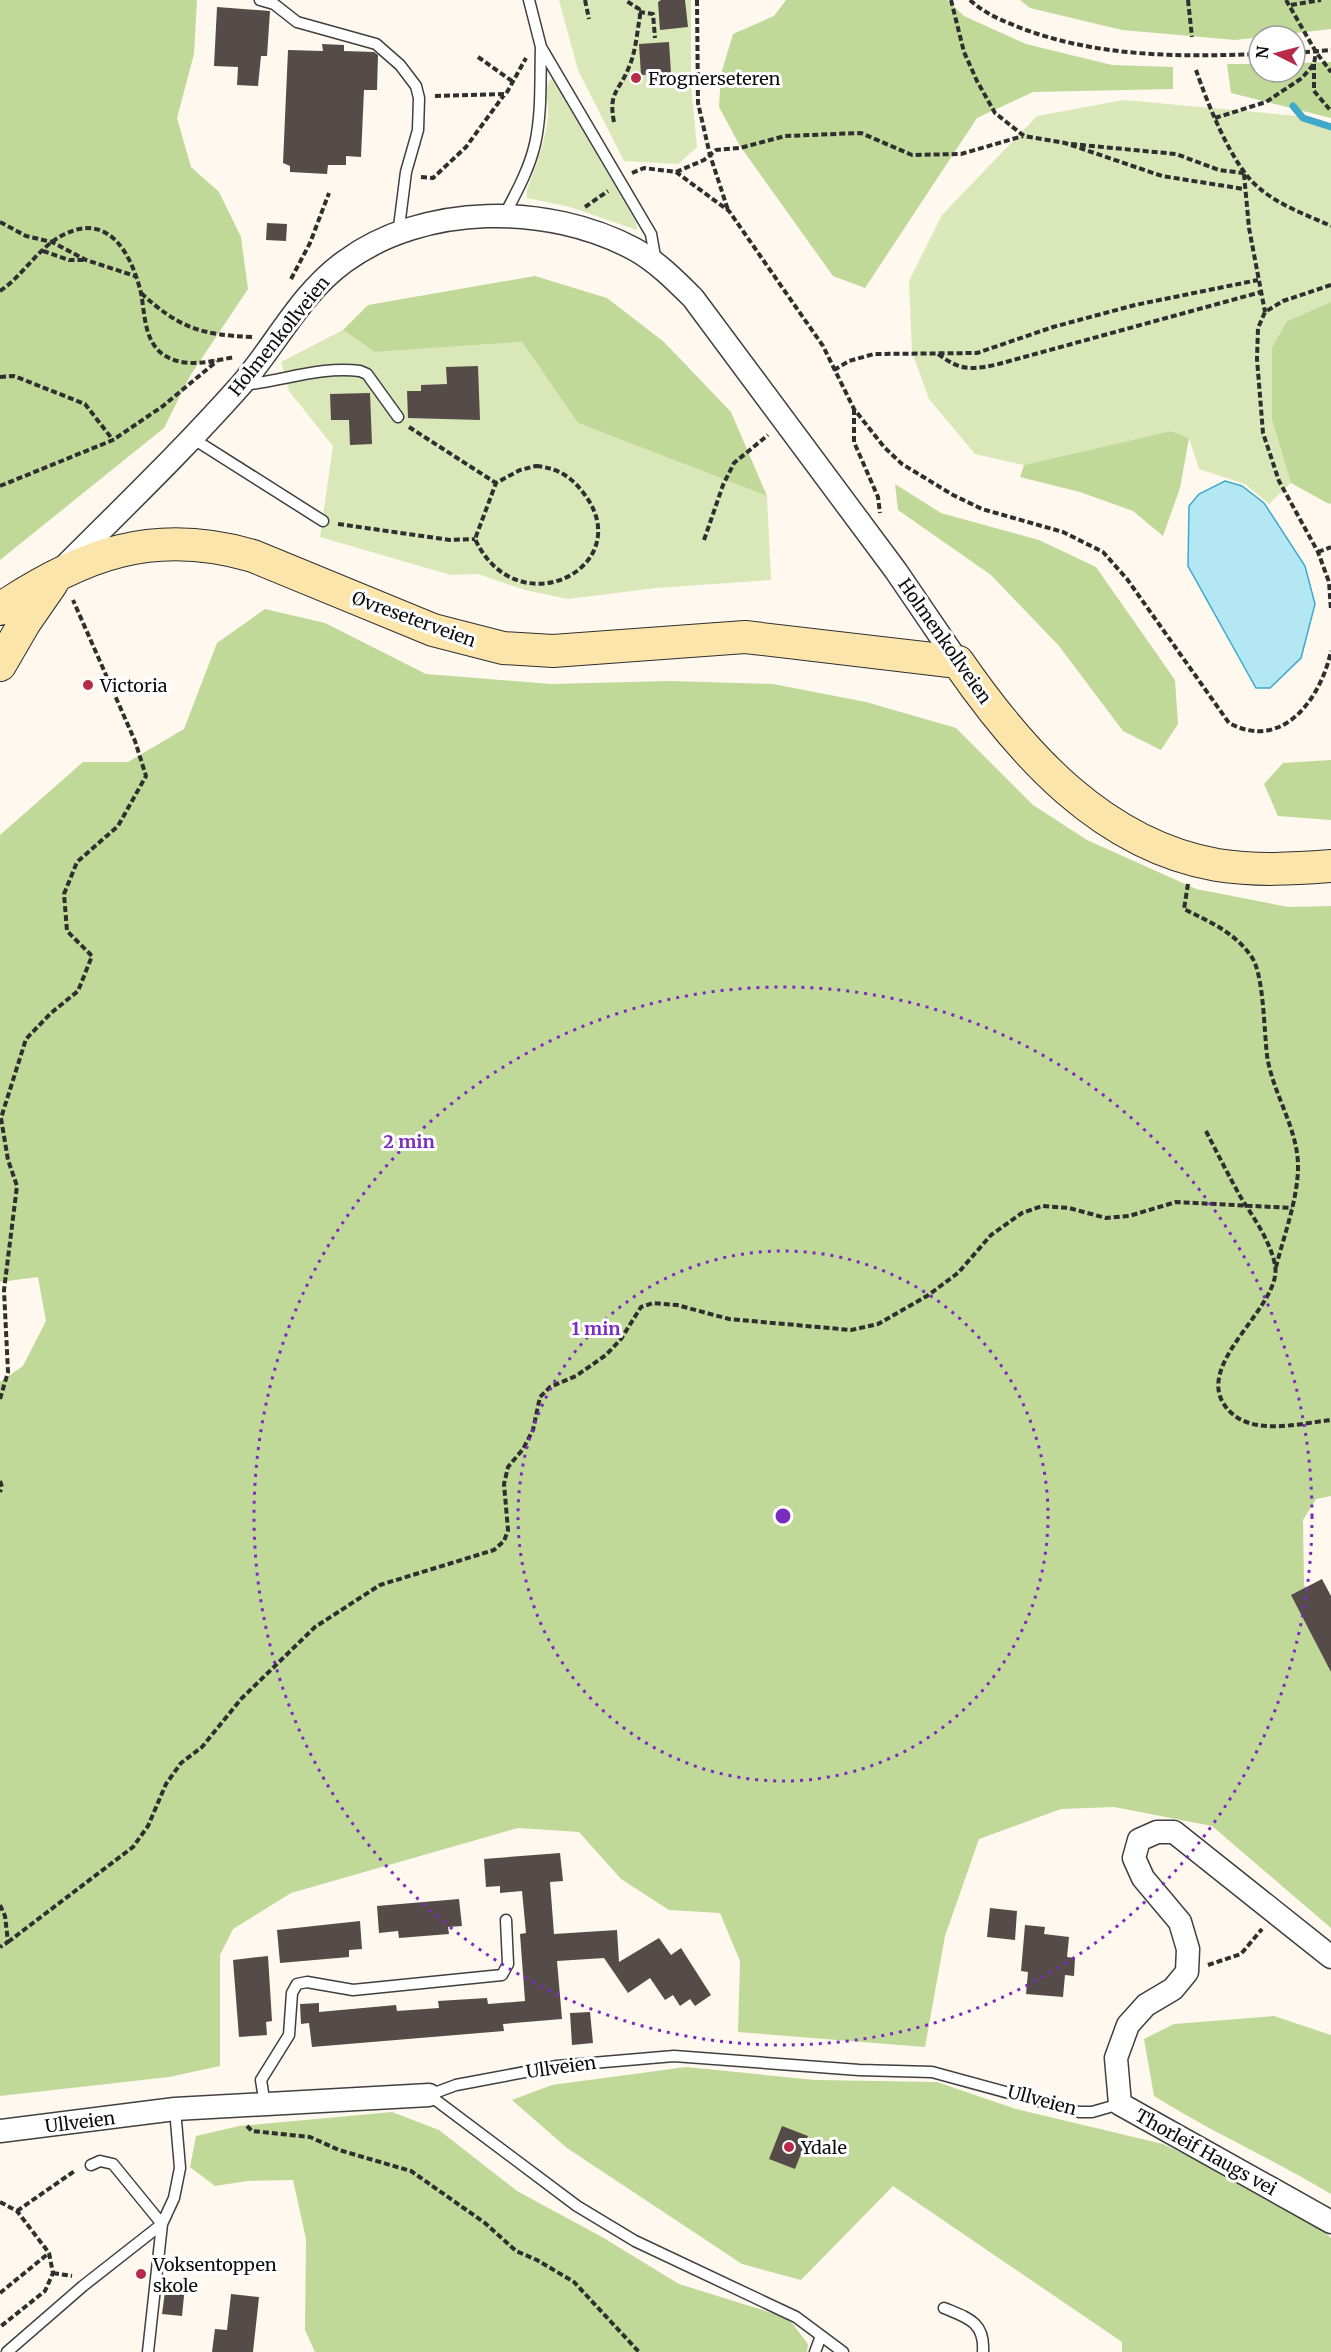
<svg xmlns="http://www.w3.org/2000/svg" width="1331" height="2352" viewBox="0 0 1331 2352" font-family="Merriweather,serif">
<style>
.green{fill:#d9e7b9}
.forest{fill:#c0d898}
.water{fill:#b4e7f4;stroke:#3ea9c9;stroke-width:1.5}
.lines{fill:none;stroke-linecap:round;stroke-linejoin:round}
.stream{stroke:#3ea9c9;stroke-width:7}
.building{fill:#554c4a}
.lane-casing{stroke:#404040;stroke-width:13}
.street-casing{stroke:#404040;stroke-width:25}
.secondary-casing{stroke:#2f2f2f;stroke-width:34}
.path{stroke:#2f2f2f;stroke-width:4;stroke-dasharray:6 3;stroke-linecap:butt}
.lane{stroke:#fff;stroke-width:10}
.street{stroke:#fff;stroke-width:22}
.secondary{stroke:#fce5ab;stroke-width:32}
.ring{fill:none;stroke:#7b2cbf;stroke-width:3;stroke-dasharray:3 6}
.poi-dot{fill:#b82a49;stroke:#fff;stroke-width:2}
.labels{text-anchor:middle;dominant-baseline:central;stroke-width:6;stroke-linejoin:round;paint-order:stroke}
.poi-label{font-size:18px;fill:#0d0d0d;stroke:#fff;text-anchor:start}
.street-label{font-size:18px;fill:#0d0d0d;stroke:#fff}
.centre{fill:#7b2cbf;stroke:#fff;stroke-width:3}
.ring-label{font-size:18px;text-anchor:middle;font-weight:bold;fill:#7b2cbf;stroke:#fff;stroke-width:6;stroke-linejoin:round;paint-order:stroke}
</style>
<rect width="100%" height="100%" fill="#fef8ee"/>
<path class="green" d="M 559,0 L 691,0 L 691,85 L 697,147 L 678,164 L 624,161 L 578,70 Z
M 552,78 L 636,222 L 637,230 L 570,207 L 527,198 L 527,190 C 536,166 546,141 548,115 C 549,103 542,87 552,78 Z
M 1124,100 L 1298,116 L 1331,129 L 1331,302 L 1287,321 L 1272,420 L 1291,483 L 1269,504 L 1245,484 L 1199,469 L 1189,438 L 1171,431 L 1024,465 L 975,454 L 929,399 L 912,352 L 909,281 L 942,215 L 1037,116 Z
M 343,330 L 375,352 L 522,342 L 578,423 L 767,496 L 771,580 L 656,588 L 568,599 L 525,590 L 478,574 L 451,575 L 320,537 L 333,446 L 289,391 L 281,362 Z"/>
<path class="forest" d="M 0,0 L 197,0 L 194,54 L 177,118 L 191,167 L 219,192 L 241,237 L 248,289 L 190,376 L 164,428 L 0,560 Z
M 786,0 L 947,0 L 964,16 L 1026,44 L 1112,65 L 1173,67 L 1173,89 L 1033,92 L 977,118 L 865,288 L 833,276 L 740,146 L 719,107 L 721,74 L 733,34 L 774,16 Z
M 1020,0 L 1331,0 L 1331,29 L 1235,40 L 1122,30 L 1030,8 Z
M 1331,62 L 1331,118 L 1231,93 L 1227,64 L 1259,64 L 1259,72 L 1295,72 L 1295,63 Z
M 535,276 L 607,298 L 664,342 L 731,412 L 767,496 L 578,423 L 522,342 L 375,352 L 343,330 L 368,305 Z
M 1331,302 L 1331,503 L 1329,504 L 1291,483 L 1272,420 L 1272,348 L 1287,321 Z
M 1171,431 L 1189,438 L 1180,488 L 1163,536 L 1133,511 L 1080,492 L 1020,477 L 1024,465 Z
M 895,484 L 941,513 L 1039,540 L 1096,567 L 1175,680 L 1178,724 L 1161,750 L 1123,731 L 1059,646 L 991,575 L 898,510 Z
M 265,609 L 325,623 L 426,674 L 551,684 L 670,681 L 773,684 L 866,702 L 956,728 L 1033,805 L 1087,840 L 1196,889 L 1288,907 L 1331,906 L 1331,1496 L 1316,1499 L 1303,1520 L 1304,1585 L 1320,1611 L 1331,1616 L 1331,1928 L 1212,1826 L 1114,1807 L 1061,1809 L 979,1839 L 945,1936 L 925,2047 L 738,2032 L 740,1961 L 720,1913 L 669,1910 L 621,1879 L 579,1832 L 518,1828 L 291,1893 L 233,1929 L 220,1955 L 220,2066 L 169,2077 L 0,2096 L 0,1382 L 23,1366 L 46,1321 L 38,1277 L 0,1282 L 0,835 L 83,762 L 128,762 L 184,729 L 217,643 Z
M 1331,760 L 1331,820 L 1278,816 L 1264,784 L 1283,763 Z
M 1274,2016 L 1331,2035 L 1331,2194 C 1273,2159 1211,2132 1154,2096 L 1144,2039 L 1174,2024 Z
M 686,2067 L 815,2080 L 937,2082 L 1016,2109 L 1163,2144 L 1236,2179 L 1322,2230 L 1331,2238 L 1331,2352 L 1122,2352 L 1122,2342 L 893,2186 L 801,2280 L 742,2264 L 567,2148 L 512,2100 L 552,2085 Z
M 392,2112 L 439,2130 L 517,2191 L 602,2237 L 679,2284 L 788,2318 L 808,2344 L 807,2352 L 315,2352 L 305,2330 L 306,2239 L 293,2180 L 247,2181 L 215,2186 L 190,2167 L 196,2136 L 239,2126 Z"/>
<path class="water" d="M 1225,481 L 1242,486 L 1264,503 L 1305,566 L 1315,604 L 1301,658 L 1270,688 L 1256,688 L 1188,566 L 1189,506 L 1199,494 Z"/>
<g class="lines">
<path class="stream" d="M 1293,106 L 1303,118 L 1331,127"/>
</g>
<path class="building" d="M 661,0 L 685,0 L 688,27 L 660,30 L 658,2 Z
M 217,7 L 270,11 L 267,56 L 261,56 L 258,86 L 237,85 L 238,67 L 214,66 Z
M 669,42 L 671,73 L 641,75 L 639,44 Z
M 322,44 L 344,45 L 344,51 L 374,52 L 378,55 L 377,90 L 364,90 L 361,157 L 346,156 L 346,165 L 328,165 L 327,174 L 290,172 L 290,166 L 283,163 L 288,50 L 323,51 Z
M 267,223 L 287,224 L 286,241 L 266,240 Z
M 478,366 L 480,420 L 408,418 L 407,391 L 421,391 L 421,385 L 447,384 L 446,367 Z
M 370,393 L 372,444 L 350,445 L 349,420 L 331,420 L 330,394 Z
M 1322,1579 L 1331,1596 L 1331,1672 L 1291,1595 Z
M 560,1853 L 563,1881 L 550,1882 L 554,1934 L 617,1930 L 619,1962 L 659,1938 L 671,1955 L 681,1948 L 711,1995 L 695,2006 L 690,1999 L 680,2006 L 673,1995 L 665,2000 L 650,1978 L 628,1993 L 604,1958 L 557,1961 L 562,2019 L 503,2024 L 504,2031 L 312,2047 L 309,2023 L 301,2024 L 300,2004 L 319,2003 L 319,2012 L 396,2005 L 397,2011 L 439,2008 L 438,2001 L 487,1998 L 488,2004 L 525,2001 L 520,1934 L 526,1933 L 522,1891 L 500,1893 L 500,1886 L 486,1887 L 484,1859 Z
M 459,1899 L 462,1926 L 448,1927 L 449,1934 L 399,1938 L 398,1931 L 379,1933 L 377,1906 Z
M 990,1908 L 1017,1911 L 1015,1940 L 987,1937 Z
M 360,1921 L 362,1949 L 349,1950 L 349,1957 L 280,1963 L 277,1930 Z
M 1025,1925 L 1045,1927 L 1044,1934 L 1069,1937 L 1067,1957 L 1075,1958 L 1074,1976 L 1065,1975 L 1063,1997 L 1026,1994 L 1028,1972 L 1021,1971 Z
M 268,1956 L 272,2021 L 266,2022 L 267,2035 L 239,2037 L 233,1960 Z
M 590,2012 L 593,2043 L 572,2045 L 570,2013 Z
M 782,2126 L 808,2136 L 795,2169 L 769,2159 Z
M 166,2284 L 185,2286 L 182,2316 L 162,2314 Z
M 231,2294 L 259,2297 L 253,2352 L 212,2352 L 215,2329 L 227,2330 Z"/>
<g class="lines">
<defs>
<path id="lane" d="M 260,0 L 274,4 L 297,22 L 376,44 L 400,65 L 416,86 L 419,98 L 418,130 L 406,172 L 398,235
M 529,0 L 541,47 L 651,234 L 656,262
M 504,216 C 516,193 529,170 535,144 C 542,113 540,79 541,47
M 243,385 C 283,381 320,366 360,371 L 367,374 L 398,417
M 192,438 L 323,521
M 429,2095 L 456,2085 L 557,2066 L 674,2056 L 859,2070 L 932,2072 L 1079,2112 L 1092,2112 L 1120,2104
M 429,2095 L 577,2206 L 635,2241 L 796,2317 L 843,2352
M 265,2105 L 261,2080 L 289,2035 L 292,1993 L 297,1984 L 307,1982 L 353,1990 L 502,1975 L 508,1964 L 506,1920
M 91,2165 L 100,2161 L 113,2164 L 162,2224
M 944,2308 C 968,2318 985,2322 983,2352
M 7,2352 L 83,2286 L 162,2224
M 148,2352 L 162,2224 L 174,2198 L 180,2168 L 175,2109
M 815,2352 L 821,2336"/>
<path id="street" d="M 66,565 C 125,506 185,448 240,386 C 276,345 299,295 344,262 C 424,203 548,203 634,249 C 656,261 675,280 693,298 L 896,571 L 958,662
M 1331,1957 L 1174,1832 L 1157,1832 L 1139,1840 L 1134,1858 L 1143,1878 L 1180,1922 L 1188,1949 L 1187,1972 L 1173,1989 L 1146,2005 L 1128,2025 L 1116,2058 L 1120,2104 L 1331,2222
M 0,2131 L 175,2109 L 429,2095"/>
<path id="secondary" d="M 0,609 C 82,554 154,527 253,556 L 433,630 L 503,648 L 553,651 L 745,637 L 958,662 C 1021,753 1102,845 1217,865 C 1255,871 1293,869 1331,866
M 0,665 L 25,622 L 52,583"/>
</defs>
<use href="#lane" class="lane-casing"/>
<use href="#street" class="street-casing"/>
<use href="#secondary" class="secondary-casing"/>
<path class="path" d="M 585,0 L 589,19
M 697,0 L 698,103 L 710,155 L 728,210
M 951,0 L 964,52 L 977,81 L 995,113 L 1024,136 L 1065,143 L 1162,176 L 1244,189
M 970,0 C 986,15 1006,22 1026,30 C 1102,57 1179,57 1259,54
M 1188,0 L 1192,37
M 1286,0 L 1316,52 L 1331,72
M 1291,5 L 1321,0
M 639,12 L 653,14 L 655,38
M 1295,53 L 1331,50
M 478,57 L 512,81
M 1314,64 L 1314,91 L 1331,111
M 1196,70 C 1207,102 1232,166 1258,187 C 1278,205 1307,215 1331,226
M 435,96 L 506,94 L 526,58
M 1215,118 L 1266,102 L 1302,78 L 1314,64 L 1316,52
M 614,122 C 608,92 619,92 629,67 C 636,51 637,32 640,16 L 639,9 L 625,0
M 1071,144 L 1176,154 L 1219,170 L 1243,173
M 676,172 L 704,160 L 716,150 L 740,148 L 785,136 L 861,133 L 912,155 L 961,154 L 1023,136
M 632,173 L 644,168 L 676,172 L 729,211 L 823,346 L 854,409 L 884,447 L 902,464 L 953,495 L 982,509 L 1063,532 L 1103,552 L 1127,579 L 1229,723 C 1283,752 1321,698 1331,651
M 1244,174 L 1249,228 L 1265,312
M 421,177 L 433,178 L 466,147 L 504,95
M 585,207 L 608,191
M 0,222 L 26,236 L 52,242 L 86,260 L 135,276
M 43,251 L 69,260 L 85,260
M 291,279 L 310,243 L 329,193
M 1331,285 L 1283,301 L 1265,312 L 1258,328 L 1257,359 L 1263,433 L 1279,481 L 1318,552 L 1329,582 L 1331,610
M 0,291 C 24,275 39,246 65,234 C 110,212 132,256 141,293 C 145,314 144,342 164,355 C 185,369 212,361 235,357
M 141,293 C 179,328 201,335 253,337
M 938,354 C 960,370 968,370 995,365 L 1261,292
M 834,370 L 849,361 L 874,354 L 977,353 L 1053,327 L 1135,305 L 1258,280
M 0,377 L 14,376 L 85,404 L 113,440
M 854,409 L 854,442 L 878,497 L 880,513
M 409,427 L 496,483
M 536,466 C 558,468 572,477 585,495 C 638,567 517,629 475,539 L 496,483 L 520,470 Z
M 0,486 L 113,440 L 163,406 L 217,361
M 338,524 L 450,540 L 475,539
M 704,540 L 723,485 L 734,463 L 768,435
M 1318,552 L 1331,547
M 1188,884 L 1184,909 C 1210,922 1234,932 1251,956 C 1264,973 1264,1032 1267,1055 C 1272,1093 1299,1129 1298,1169 C 1297,1202 1284,1235 1276,1267
M 1206,1131 C 1217,1153 1228,1174 1240,1196 C 1253,1217 1270,1240 1275,1265 C 1283,1304 1200,1358 1222,1401 C 1243,1439 1295,1424 1331,1420
M 0,1399 L 8,1372 L 4,1290 L 17,1186 L 8,1160 L 1,1118 L 26,1039 L 51,1013 L 78,991 L 92,956 L 67,931 L 64,894 L 77,862 L 118,826 L 146,776 L 135,741 L 73,600
M 0,1481 L 2,1487 L 0,1492
M 0,1905 L 5,1916 L 8,1942 L 0,1947
M 8,1942 L 133,1847 L 148,1826 L 166,1784 L 181,1763 L 202,1747 L 241,1699 L 315,1627 L 380,1585 L 494,1550 L 504,1541 L 508,1530 L 504,1484 L 508,1467 L 523,1449 L 533,1430 L 540,1397 L 550,1387 L 576,1376 L 606,1355 L 621,1339 L 641,1307 L 653,1303 L 677,1305 L 729,1319 L 851,1330 L 878,1324 L 927,1296 L 958,1273 L 991,1235 L 1022,1213 L 1042,1206 L 1069,1208 L 1106,1218 L 1129,1216 L 1176,1202 L 1292,1208
M 1208,1965 L 1241,1954 L 1262,1929
M 247,2126 L 252,2131 L 310,2137 L 339,2150 L 411,2171 L 485,2223 L 516,2251 L 537,2260 L 574,2282 L 639,2352
M 0,2202 L 17,2211 L 49,2253 L 53,2273 L 45,2291 L 0,2327
M 17,2211 L 76,2170
M 53,2273 L 72,2276
M 0,2293 L 49,2253"/>
<use href="#lane" class="lane"/>
<use href="#street" class="street"/>
<use href="#secondary" class="secondary"/>
</g>
<g class="ring">
<circle cx="783" cy="1516" r="265"/>
<circle cx="783" cy="1516" r="529"/>
</g>
<g class="poi-dot">
<circle cx="636" cy="78" r="6"/>
<circle cx="88" cy="685" r="6"/>
<circle cx="789" cy="2147" r="6"/>
<circle cx="141" cy="2274" r="6"/>
</g>
<g class="labels">
<g class="poi-label">
<text x="648" y="78">Frognerseteren</text>
<text x="100" y="685">Victoria</text>
<text x="801" y="2147">Ydale</text>
<text x="153" y="2264">Voksentoppen<tspan x="153" dy="21">skole</tspan></text>
</g>
<g class="street-label">
<text transform="translate(279 336) rotate(-51)">Holmenkollveien</text>
<text transform="translate(414 619) rotate(20)">Øvreseterveien</text>
<text transform="translate(945 641) rotate(55)">Holmenkollveien</text>
<text transform="translate(561 2067) rotate(-8)">Ullveien</text>
<text transform="translate(1042 2100) rotate(15)">Ullveien</text>
<text transform="translate(80 2122) rotate(-7)">Ullveien</text>
<text transform="translate(1206 2152) rotate(29)">Thorleif Haugs vei</text>
</g>
</g>
<circle cx="783" cy="1516" r="9" class="centre"/>
<g class="ring-label">
<text x="409" y="1148">2 min</text>
<text x="596" y="1335">1 min</text>
</g>
<g transform="translate(1277 54) rotate(276)"><circle r="28" fill="#ffffff" stroke="#9e9e9e" stroke-width="1.5"/>
<path d="M0-4.5L10 22L0 15L-10 22Z" fill="#b82a49"/>
<text y="-9" font-size="16" font-weight="bold" text-anchor="middle" fill="#0d0d0d">N</text>
</g>
</svg>
